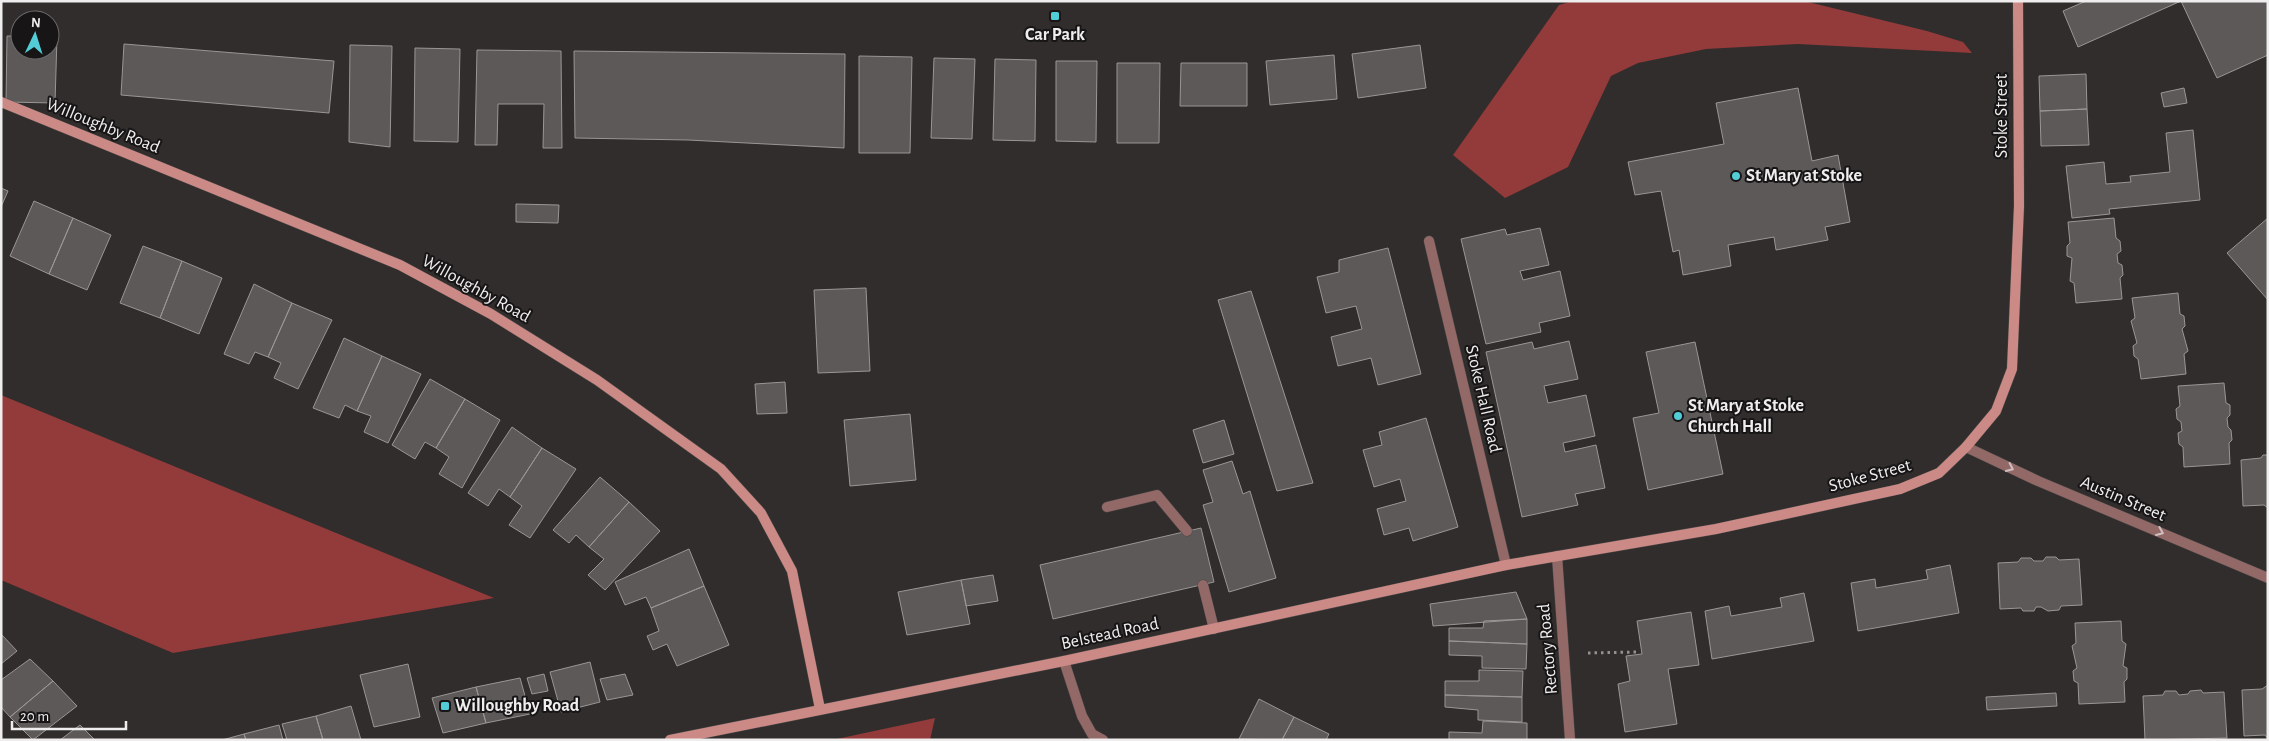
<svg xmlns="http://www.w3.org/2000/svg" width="2269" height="741" viewBox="0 0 2269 741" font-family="'Alegreya Sans',sans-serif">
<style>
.forest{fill:#933a3a}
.building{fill:#5d5959;stroke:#9b9696}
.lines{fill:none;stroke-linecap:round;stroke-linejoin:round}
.lane-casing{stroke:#4b4847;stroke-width:11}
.street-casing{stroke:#4b4847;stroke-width:11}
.secondary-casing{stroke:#4b4847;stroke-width:11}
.path{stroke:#949191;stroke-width:3;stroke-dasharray:2.5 4;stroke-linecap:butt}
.lane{stroke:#936967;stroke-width:10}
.street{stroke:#936967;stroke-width:10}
.secondary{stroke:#cc8a86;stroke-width:10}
.oneway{stroke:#cfbfbe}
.poi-dot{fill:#52ccd6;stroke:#171515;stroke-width:2}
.labels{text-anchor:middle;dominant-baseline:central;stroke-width:4;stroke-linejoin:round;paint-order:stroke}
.poi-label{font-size:18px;font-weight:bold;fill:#efeded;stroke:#171515;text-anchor:start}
.street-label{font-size:18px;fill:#efeded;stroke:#171515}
</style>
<rect width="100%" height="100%" fill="#302d2c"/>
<path class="forest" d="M 1573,1 L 1804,1 L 1927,31 L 1963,42 L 1972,53 L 1798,44 L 1706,49 L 1638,63 L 1611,76 L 1568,167 L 1505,198 L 1453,155 L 1559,5 Z
M 1,395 L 494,598 L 173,653 L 1,580 Z
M 935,718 L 930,740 L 832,740 Z"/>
<path class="building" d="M 2086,1 L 2268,1 L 2268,55 L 2217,78 L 2181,1 L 2078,47 L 2063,11 Z
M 7,36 L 20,36 L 20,50 L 50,50 L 50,36 L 57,37 L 55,103 L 6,102 Z
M 124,44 L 334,61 L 329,113 L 121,95 Z
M 350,45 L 392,46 L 390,147 L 349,142 Z
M 1420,45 L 1426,88 L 1358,98 L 1352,54 Z
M 415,48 L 460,49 L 458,142 L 414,141 Z
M 477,50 L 561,51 L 562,148 L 543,148 L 544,104 L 498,104 L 497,145 L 475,145 Z
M 574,51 L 845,54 L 844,148 L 688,140 L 575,138 Z
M 1334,55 L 1337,99 L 1270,105 L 1266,61 Z
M 859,56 L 912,57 L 910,153 L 859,153 Z
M 934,58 L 975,59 L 972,139 L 931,138 Z
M 995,59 L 1036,60 L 1035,141 L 993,140 Z
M 1056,61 L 1097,61 L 1096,142 L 1056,141 Z
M 1117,63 L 1160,63 L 1159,143 L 1117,143 Z
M 1181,63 L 1247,63 L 1247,106 L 1180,106 Z
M 2086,74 L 2087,109 L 2040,111 L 2039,76 Z
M 1798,88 L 1812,161 L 1838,155 L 1850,222 L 1825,227 L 1828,240 L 1776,250 L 1774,237 L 1728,245 L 1731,266 L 1683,275 L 1679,250 L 1673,252 L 1661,191 L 1635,195 L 1628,162 L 1724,144 L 1716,103 Z
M 2184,88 L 2187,103 L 2164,107 L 2161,93 Z
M 2087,109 L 2089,145 L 2041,146 L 2040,111 Z
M 2193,130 L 2200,200 L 2109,209 L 2110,214 L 2072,218 L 2066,166 L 2104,162 L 2106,184 L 2131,182 L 2130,176 L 2170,172 L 2166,133 Z
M 1,188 L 8,191 L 1,207 Z
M 34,201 L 73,218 L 49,274 L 10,256 Z
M 516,204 L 559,205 L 558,223 L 516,222 Z
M 73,218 L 111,235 L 87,290 L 49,274 Z
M 2114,218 L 2116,238 L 2120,241 L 2121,251 L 2117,254 L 2118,263 L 2122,265 L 2123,275 L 2120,278 L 2122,299 L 2076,303 L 2074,283 L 2070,281 L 2072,258 L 2067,256 L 2067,246 L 2070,243 L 2068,222 Z
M 2268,218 L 2268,300 L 2227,253 Z
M 1540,228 L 1549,265 L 1520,271 L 1523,280 L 1560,271 L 1570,316 L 1539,323 L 1541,332 L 1486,344 L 1461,239 L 1505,229 L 1507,235 Z
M 143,246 L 182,261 L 160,318 L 120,303 Z
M 1388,248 L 1421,374 L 1378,385 L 1371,358 L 1338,366 L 1331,337 L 1362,329 L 1356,306 L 1326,313 L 1317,277 L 1339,272 L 1339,260 Z
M 182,261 L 222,278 L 199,334 L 160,318 Z
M 254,284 L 292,303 L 268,357 L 255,352 L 249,364 L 224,354 Z
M 866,288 L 870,371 L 818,373 L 814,290 Z
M 1251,291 L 1313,483 L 1277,491 L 1218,300 Z
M 2178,293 L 2180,314 L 2184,316 L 2185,326 L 2182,329 L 2188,351 L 2184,354 L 2186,374 L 2141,379 L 2138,359 L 2134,356 L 2133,346 L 2137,343 L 2131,321 L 2135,318 L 2132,298 Z
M 292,303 L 332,320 L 298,389 L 274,378 L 281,363 L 268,357 Z
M 344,338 L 382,356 L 357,411 L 345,405 L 339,418 L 313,408 Z
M 1569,341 L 1578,379 L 1544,386 L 1548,403 L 1586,395 L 1595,436 L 1563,443 L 1565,452 L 1596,445 L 1605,488 L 1575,494 L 1578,505 L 1522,517 L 1486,352 L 1532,342 L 1534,349 Z
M 1695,342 L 1723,474 L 1648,490 L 1633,418 L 1659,413 L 1646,352 Z
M 382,356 L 421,374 L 388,443 L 364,432 L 371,416 L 357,411 Z
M 430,379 L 465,399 L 436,448 L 425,442 L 415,459 L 392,445 Z
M 785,382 L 787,413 L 757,414 L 755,384 Z
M 2224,383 L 2226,403 L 2230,405 L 2230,415 L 2227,418 L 2228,427 L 2231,430 L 2232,440 L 2229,443 L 2230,464 L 2184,467 L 2183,447 L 2179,444 L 2178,433 L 2182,431 L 2181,422 L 2177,419 L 2176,409 L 2180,406 L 2178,386 Z
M 465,399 L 500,420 L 462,488 L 439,474 L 449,457 L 436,448 Z
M 910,414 L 916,480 L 850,486 L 844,420 Z
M 1426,418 L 1458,527 L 1413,541 L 1409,528 L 1384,535 L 1377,509 L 1406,501 L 1400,479 L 1374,487 L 1363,450 L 1382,445 L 1379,432 Z
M 1224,420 L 1234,454 L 1203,463 L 1193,430 Z
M 512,427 L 542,448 L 510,497 L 499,489 L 488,506 L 468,493 Z
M 542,448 L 576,469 L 530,538 L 509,525 L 522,506 L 510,497 Z
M 2263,455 L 2268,455 L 2268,508 L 2264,505 L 2243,506 L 2241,460 L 2261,458 Z
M 1232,461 L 1243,494 L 1250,491 L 1276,578 L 1229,592 L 1203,505 L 1213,502 L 1203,470 Z
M 600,477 L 629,502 L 589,547 L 576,535 L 569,543 L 553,530 Z
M 629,502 L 660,531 L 605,590 L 588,575 L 604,559 L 589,547 Z
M 1201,528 L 1214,582 L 1053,619 L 1040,565 Z
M 689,549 L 704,586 L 651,608 L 646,597 L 625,605 L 615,582 Z
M 2046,557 L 2056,557 L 2059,560 L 2079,559 L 2082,605 L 2061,606 L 2059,610 L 2048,611 L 2041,607 L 2036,607 L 2034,611 L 2023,611 L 2021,608 L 2000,609 L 1998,563 L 2018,562 L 2021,558 L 2031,558 L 2034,561 L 2043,561 Z
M 1950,565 L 1959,613 L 1858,631 L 1851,583 L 1875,579 L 1876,588 L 1928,579 L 1926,570 Z
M 993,575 L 998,601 L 966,606 L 961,580 Z
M 961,580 L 970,624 L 907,635 L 898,592 Z
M 704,586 L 729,645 L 677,666 L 667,644 L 653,650 L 647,636 L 659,631 L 651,608 Z
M 1516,592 L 1527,619 L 1433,626 L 1430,604 Z
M 1804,593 L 1814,641 L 1712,659 L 1705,611 L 1729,606 L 1731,616 L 1782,607 L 1780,598 Z
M 1691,612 L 1699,665 L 1668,669 L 1677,724 L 1625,732 L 1618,684 L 1630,681 L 1626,656 L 1642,654 L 1637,621 Z
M 1527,619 L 1527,644 L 1449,641 L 1449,628 L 1483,628 L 1484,621 Z
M 2121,621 L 2122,641 L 2126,644 L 2123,666 L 2127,668 L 2127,679 L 2124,682 L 2125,702 L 2079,704 L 2078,683 L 2074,681 L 2073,671 L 2077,668 L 2072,646 L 2076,643 L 2075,623 Z
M 1,634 L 17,651 L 1,664 Z
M 1449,641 L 1527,644 L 1526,669 L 1482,668 L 1482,656 L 1449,655 Z
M 30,659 L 53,681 L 10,717 L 1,707 L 1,680 Z
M 590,662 L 600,702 L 561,712 L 550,672 Z
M 408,664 L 420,717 L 374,727 L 360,675 Z
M 1479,670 L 1523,671 L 1522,697 L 1445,695 L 1445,681 L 1479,681 Z
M 544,674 L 548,691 L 532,694 L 527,678 Z
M 625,674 L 633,695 L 607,700 L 600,679 Z
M 520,678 L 530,714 L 486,723 L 476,687 Z
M 53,681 L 77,706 L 33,740 L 10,717 Z
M 2268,685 L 2268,739 L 2265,735 L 2244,736 L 2242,690 L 2262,689 Z
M 476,687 L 486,723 L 443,733 L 432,698 Z
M 2201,690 L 2203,693 L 2224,692 L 2227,738 L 2145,740 L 2143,696 L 2163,695 L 2165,691 L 2176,691 L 2179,695 L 2188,694 L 2190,691 Z
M 2056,693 L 2057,706 L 1987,710 L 1986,697 Z
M 1445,695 L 1522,697 L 1522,722 L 1478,720 L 1478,710 L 1445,707 Z
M 1259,699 L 1294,717 L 1282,740 L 1239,739 Z
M 351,706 L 361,740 L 323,740 L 316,716 Z
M 316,716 L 323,740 L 287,740 L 282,724 Z
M 1294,717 L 1329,734 L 1326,740 L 1282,740 Z
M 1483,721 L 1527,723 L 1527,740 L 1449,740 L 1449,732 L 1482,733 Z
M 80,725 L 95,740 L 60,740 Z
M 279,725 L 283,740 L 246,740 L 244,734 Z
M 244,734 L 246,740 L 222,740 Z"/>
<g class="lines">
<defs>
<path id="lane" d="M 1107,507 L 1157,495 L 1187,531
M 1203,585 L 1214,629"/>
<path id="street" d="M 1429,241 L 1506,565
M 1966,447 L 2038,481 L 2268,578
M 1557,556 L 1570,740
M 1064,661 L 1082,716 L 1092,734 L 1103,740"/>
<path id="secondary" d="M 1,102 L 400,265 L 491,314 L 597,380 L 721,469 L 761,513 L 792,571 L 820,709
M 670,740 L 1064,661 L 1506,565 L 1716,529 L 1900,489 L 1939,473 L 1966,447 L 1996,411 L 2012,369 L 2019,206 L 2018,1"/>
</defs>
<use href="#lane" class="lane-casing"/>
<use href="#street" class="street-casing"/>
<use href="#secondary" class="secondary-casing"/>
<path class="path" d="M 1588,653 L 1637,652 L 1637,654"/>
<use href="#lane" class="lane"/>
<use href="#street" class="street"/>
<use href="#secondary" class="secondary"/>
</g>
<defs><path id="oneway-chevron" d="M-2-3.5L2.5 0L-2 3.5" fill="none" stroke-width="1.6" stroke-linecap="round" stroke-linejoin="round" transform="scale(1.25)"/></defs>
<g class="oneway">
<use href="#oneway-chevron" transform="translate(2010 468) rotate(25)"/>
<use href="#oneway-chevron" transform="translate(2160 532) rotate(23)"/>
</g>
<g class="poi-dot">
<rect x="1050" y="11" width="10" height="10" rx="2.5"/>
<circle cx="1736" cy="176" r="5"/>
<circle cx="1678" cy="416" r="5"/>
<rect x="440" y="701" width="10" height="10" rx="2.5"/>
</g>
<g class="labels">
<g class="poi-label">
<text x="1055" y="35" text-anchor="middle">Car Park</text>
<text x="1746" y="176">St Mary at Stoke</text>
<text x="1688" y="406">St Mary at Stoke<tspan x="1688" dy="21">Church Hall</tspan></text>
<text x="455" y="706">Willoughby Road</text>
</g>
<g class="street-label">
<text transform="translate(2002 116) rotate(-90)">Stoke Street</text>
<text transform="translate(103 126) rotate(22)">Willoughby Road</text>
<text transform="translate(476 289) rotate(29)">Willoughby Road</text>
<text transform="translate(1483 399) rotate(77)">Stoke Hall Road</text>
<text transform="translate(1870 476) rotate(-15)">Stoke Street</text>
<text transform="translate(2123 499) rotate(23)">Austin Street</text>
<text transform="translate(1110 634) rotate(-12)">Belstead Road</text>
<text transform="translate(1548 649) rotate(-95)">Rectory Road</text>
</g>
</g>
<rect width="2269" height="741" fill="none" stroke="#efeded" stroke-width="5"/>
<g transform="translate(35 35) rotate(4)"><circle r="24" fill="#171515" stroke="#6d6b6b"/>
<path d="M0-4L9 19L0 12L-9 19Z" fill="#52ccd6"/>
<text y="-8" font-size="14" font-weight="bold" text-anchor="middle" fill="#efeded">N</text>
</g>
<path d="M12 721v8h114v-8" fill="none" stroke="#efeded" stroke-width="2.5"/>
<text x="20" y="721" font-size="15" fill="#efeded" stroke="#171515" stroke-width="4" paint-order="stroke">20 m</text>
</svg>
